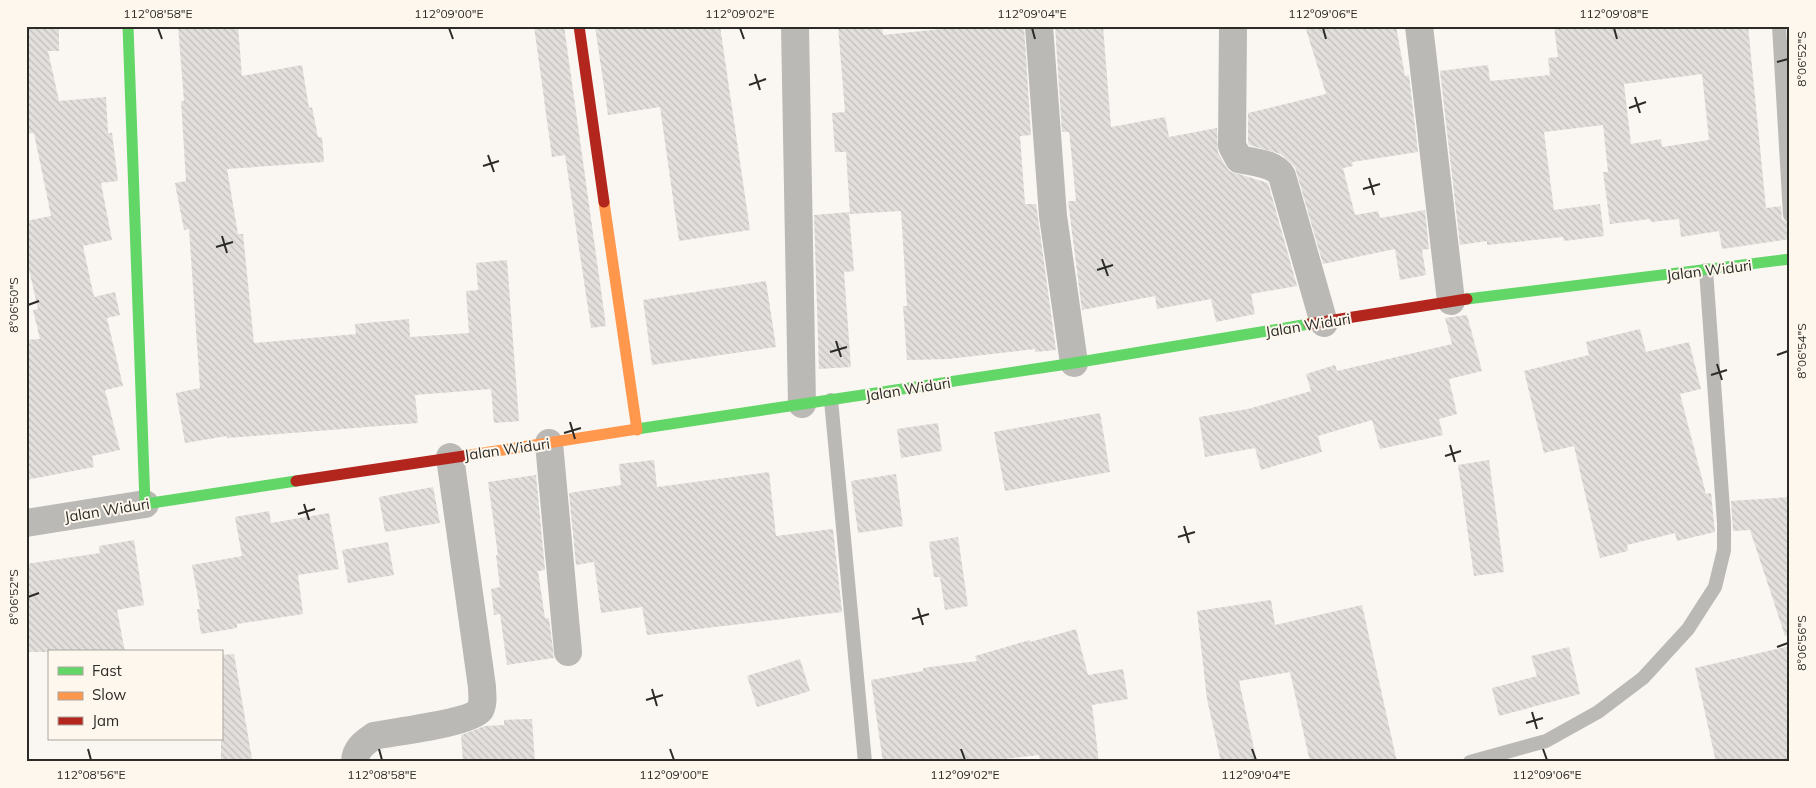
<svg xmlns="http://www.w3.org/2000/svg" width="1816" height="788" viewBox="0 0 1816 788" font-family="Mulish,sans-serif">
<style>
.building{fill:url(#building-back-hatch);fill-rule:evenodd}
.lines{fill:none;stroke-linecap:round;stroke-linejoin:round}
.lane{stroke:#bab9b6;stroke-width:14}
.street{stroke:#bab9b6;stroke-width:28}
.fast{stroke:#63d668;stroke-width:11}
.slow{stroke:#ff974d;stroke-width:11}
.jam{stroke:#b3261e;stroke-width:11}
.ticks{fill:none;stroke:#2d2b27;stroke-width:2}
.labels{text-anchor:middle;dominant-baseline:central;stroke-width:4;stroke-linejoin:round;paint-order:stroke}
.street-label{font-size:15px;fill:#2d2b27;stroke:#fef7ee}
.neatline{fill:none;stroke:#2d2b27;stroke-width:2}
.ticks-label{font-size:12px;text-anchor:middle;fill:#2d2b27}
</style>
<defs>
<pattern id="building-back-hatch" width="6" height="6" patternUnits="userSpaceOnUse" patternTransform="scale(1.25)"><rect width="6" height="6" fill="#e2dfdc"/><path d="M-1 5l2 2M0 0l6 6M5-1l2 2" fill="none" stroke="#c2c0bd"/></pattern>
</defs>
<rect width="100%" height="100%" fill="#faf6f2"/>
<path class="building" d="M 26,26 L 59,26 L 59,51 L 48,51 L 59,101 L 106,97 L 108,133 L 112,133 L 118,181 L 101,183 L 112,240 L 83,246 L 94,297 L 115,292 L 120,315 L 107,318 L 123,386 L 105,390 L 120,450 L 92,456 L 94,467 L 26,480 L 26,340 L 40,339 L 33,310 L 38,309 L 26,256 L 26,221 L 51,216 L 34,133 L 26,134 Z
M 178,26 L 238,26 L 242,76 L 302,65 L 309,108 L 312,107 L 318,137 L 322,137 L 324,162 L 227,169 L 238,234 L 243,234 L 254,343 L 356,334 L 355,324 L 409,319 L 410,337 L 469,333 L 466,291 L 478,290 L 476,263 L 507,260 L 519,421 L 494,423 L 491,389 L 415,395 L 418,423 L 227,438 L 227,436 L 185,443 L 176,393 L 200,388 L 189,229 L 184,230 L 175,183 L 186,181 L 181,101 L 184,101 Z
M 534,26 L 564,26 L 606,326 L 591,328 L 565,155 L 552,157 Z
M 595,26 L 720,26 L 750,230 L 679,241 L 660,107 L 608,115 Z
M 838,26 L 882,26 L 883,35 L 971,26 L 1024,26 L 1031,135 L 1020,136 L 1025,204 L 1036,204 L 1056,350 L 1035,352 L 1035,349 L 948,359 L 907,360 L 903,306 L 907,306 L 901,211 L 850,214 L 846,152 L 835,152 L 832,113 L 845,112 Z
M 1055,26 L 1103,26 L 1111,127 L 1165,117 L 1169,137 L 1217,128 L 1218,153 L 1229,171 L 1268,183 L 1297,286 L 1251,294 L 1255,314 L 1216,322 L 1211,299 L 1157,309 L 1155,296 L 1082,310 L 1068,201 L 1076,201 L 1071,150 L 1069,132 L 1062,132 Z
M 1305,26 L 1396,26 L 1405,76 L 1409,75 L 1418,152 L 1352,162 L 1353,166 L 1343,168 L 1355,215 L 1378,211 L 1380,218 L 1425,210 L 1429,249 L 1422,250 L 1426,275 L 1400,280 L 1395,249 L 1323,264 L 1295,167 L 1281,154 L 1249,145 L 1248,142 L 1248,113 L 1326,94 Z
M 1554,26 L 1748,26 L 1766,208 L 1781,206 L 1782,219 L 1790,224 L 1790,239 L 1722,249 L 1719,231 L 1681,237 L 1679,219 L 1651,222 L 1650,219 L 1610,224 L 1603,172 L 1608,172 L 1603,125 L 1544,132 L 1554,210 L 1600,204 L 1604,236 L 1564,241 L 1563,237 L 1487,245 L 1487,241 L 1460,245 L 1440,71 L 1488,65 L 1490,81 L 1550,75 L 1548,58 L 1558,57 ZM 1702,74 L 1709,140 L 1662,147 L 1661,139 L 1631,144 L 1624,84 Z
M 849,212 L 854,271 L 844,272 L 851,367 L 819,369 L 814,215 Z
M 766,281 L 776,347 L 652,365 L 643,300 Z
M 1467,315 L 1482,371 L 1449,379 L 1457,414 L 1439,419 L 1443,435 L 1380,449 L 1372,420 L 1318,436 L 1322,452 L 1261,470 L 1255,448 L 1205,457 L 1199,417 L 1248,409 L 1311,391 L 1306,374 L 1335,365 L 1337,371 L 1452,344 L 1445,318 Z
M 1640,329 L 1646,352 L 1689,342 L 1701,389 L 1680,394 L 1706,494 L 1711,493 L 1715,532 L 1677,541 L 1675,533 L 1627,545 L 1628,551 L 1600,558 L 1574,446 L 1544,453 L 1524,371 L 1589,355 L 1586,342 Z
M 1100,413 L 1110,472 L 1005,491 L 994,432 Z
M 938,423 L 942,451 L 901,458 L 897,429 Z
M 654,460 L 657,487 L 769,472 L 776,536 L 833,529 L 842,612 L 647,635 L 642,607 L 601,613 L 594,562 L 576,565 L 569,493 L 621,485 L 619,464 Z
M 1489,460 L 1504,572 L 1474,576 L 1458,465 Z
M 896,474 L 903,526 L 858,533 L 851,481 Z
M 536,475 L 545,570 L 538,571 L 545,618 L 549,618 L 554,658 L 507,665 L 500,614 L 494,615 L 491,589 L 500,587 L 496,555 L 498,555 L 488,482 Z
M 433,487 L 440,523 L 385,532 L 379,497 Z
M 1790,497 L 1790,635 L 1785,636 L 1750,530 L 1733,531 L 1731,501 Z
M 269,511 L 271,523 L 329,513 L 339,569 L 298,575 L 303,614 L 237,624 L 237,628 L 201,634 L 197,609 L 200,609 L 192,565 L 242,556 L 235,517 Z
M 958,537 L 968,606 L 945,610 L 940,577 L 934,577 L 929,542 Z
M 134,540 L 144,605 L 117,610 L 125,652 L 28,652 L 26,648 L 26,564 L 100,553 L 99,546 Z
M 388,542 L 394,575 L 348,583 L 342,550 Z
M 1271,600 L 1275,625 L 1362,605 L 1397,762 L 1310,762 L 1290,672 L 1239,681 L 1257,762 L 1221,762 L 1207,699 L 1197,611 Z
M 1076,629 L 1088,675 L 1123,669 L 1128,699 L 1092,705 L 1099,762 L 1040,762 L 1039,755 L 980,762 L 883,762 L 871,680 L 923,671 L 923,668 L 977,661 L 975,656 L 1030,640 L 1030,642 Z
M 1790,646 L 1790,762 L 1716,762 L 1695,668 Z
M 1569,647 L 1580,694 L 1499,716 L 1492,688 L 1537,676 L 1531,656 Z
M 234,654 L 252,759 L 221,762 L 221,655 Z
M 800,659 L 810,691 L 757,707 L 747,676 Z
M 532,719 L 535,762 L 463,762 L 461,735 L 485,726 L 504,725 L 504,720 Z"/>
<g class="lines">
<path class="lane" d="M 1779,26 L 1790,215
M 831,400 L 865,762
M 1470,762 L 1546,741 L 1598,712 L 1643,678 L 1688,629 L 1715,587 L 1724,550 L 1724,523 L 1706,270"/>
<path class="street" d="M 795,26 L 802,404
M 1039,26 L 1053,216 L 1074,363
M 1233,26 L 1232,146 L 1239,159 C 1252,162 1275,163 1282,176 L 1324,323
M 1419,26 L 1451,301
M 549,443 L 568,652
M 26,523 L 145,504
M 355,762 C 355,749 364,743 374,736 C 393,732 470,723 480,710 C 484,703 482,694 482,687 L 450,457"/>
<path class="fast" d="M 128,26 L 145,504 L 296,481
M 1467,299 L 1790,259
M 637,429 L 1074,363 L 1309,324"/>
<path class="slow" d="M 604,202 L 637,430
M 464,456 L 637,429"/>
<path class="jam" d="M 579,26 L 604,202
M 1309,324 L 1467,299
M 296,481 L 464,456"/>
</g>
<path class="ticks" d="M 158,28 L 162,39M 449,28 L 453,39M 740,28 L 744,39M 1032,28 L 1035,39M 1323,28 L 1326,39M 1614,28 L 1617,39M 1777,62 L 1788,59M 755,74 L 760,90M 749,85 L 766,79M 1635,97 L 1640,113M 1629,108 L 1646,102M 488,155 L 494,172M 483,166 L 499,161M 1369,178 L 1374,195M 1363,189 L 1380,184M 222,236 L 227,253M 216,247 L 233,242M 1102,259 L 1108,276M 1097,270 L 1113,265M 28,305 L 39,301M 836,341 L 841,357M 830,352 L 847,347M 1777,355 L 1788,351M 1717,364 L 1722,380M 1711,375 L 1727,370M 570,422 L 575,439M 564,433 L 581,428M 1450,445 L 1455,462M 1445,456 L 1461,451M 304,504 L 309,520M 298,514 L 315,509M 1184,526 L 1189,543M 1178,537 L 1195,532M 28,597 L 39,593M 918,608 L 923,625M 912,619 L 929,614M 1777,647 L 1788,643M 652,689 L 657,706M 646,700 L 663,695M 1532,712 L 1537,729M 1526,723 L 1543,718M 88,749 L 91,760M 379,749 L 382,760M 670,749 L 674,760M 961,749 L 965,760M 1252,749 L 1256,760M 1543,749 L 1547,760"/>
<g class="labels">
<g class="street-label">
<text transform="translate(1709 270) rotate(-7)">Jalan Widuri</text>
<text transform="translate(1308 325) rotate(-9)">Jalan Widuri</text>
<text transform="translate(908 389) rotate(-9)">Jalan Widuri</text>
<text transform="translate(507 449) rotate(-8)">Jalan Widuri</text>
<text transform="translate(107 510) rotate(-9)">Jalan Widuri</text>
</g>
</g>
<rect width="1816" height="788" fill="none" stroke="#fef7ee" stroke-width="55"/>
<rect x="48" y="650" width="175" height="90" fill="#fef7ee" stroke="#aaa59e"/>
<rect x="58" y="667" width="25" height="8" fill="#63d668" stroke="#aaa59e"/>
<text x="92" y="676" font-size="15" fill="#2d2b27">Fast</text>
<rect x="58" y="692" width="25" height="8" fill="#ff974d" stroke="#aaa59e"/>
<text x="92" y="700" font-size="15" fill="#2d2b27">Slow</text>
<rect x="58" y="717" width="25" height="8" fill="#b3261e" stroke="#aaa59e"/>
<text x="92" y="726" font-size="15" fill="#2d2b27">Jam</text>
<rect x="28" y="28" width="1760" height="732" class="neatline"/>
<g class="ticks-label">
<text x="158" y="18">112°08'58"E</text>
<text x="449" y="18">112°09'00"E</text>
<text x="740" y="18">112°09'02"E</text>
<text x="1032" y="18">112°09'04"E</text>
<text x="1323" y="18">112°09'06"E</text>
<text x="1614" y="18">112°09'08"E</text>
<text transform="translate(1802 59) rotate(-90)" y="4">8°06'52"S</text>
<text transform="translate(14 305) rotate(-90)" y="4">8°06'50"S</text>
<text transform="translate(1802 351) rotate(-90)" y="4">8°06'54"S</text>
<text transform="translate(14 597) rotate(-90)" y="4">8°06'52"S</text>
<text transform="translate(1802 643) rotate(-90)" y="4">8°06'56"S</text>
<text x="91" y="779">112°08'56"E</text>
<text x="382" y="779">112°08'58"E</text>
<text x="674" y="779">112°09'00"E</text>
<text x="965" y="779">112°09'02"E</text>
<text x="1256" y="779">112°09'04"E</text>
<text x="1547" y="779">112°09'06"E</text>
</g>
</svg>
